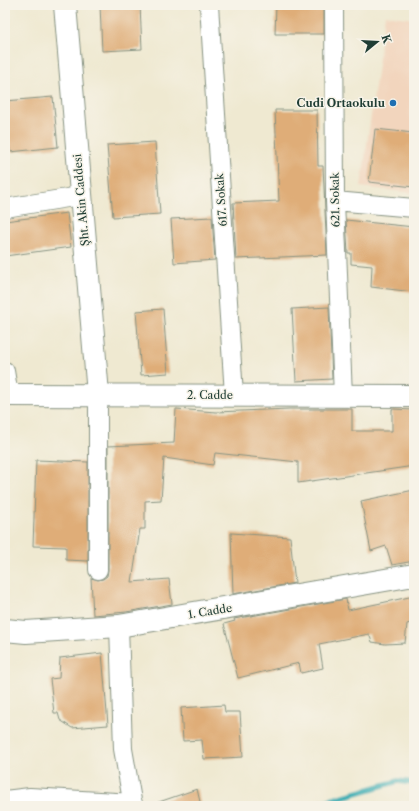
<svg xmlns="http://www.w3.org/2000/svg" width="419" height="811" viewBox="0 0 419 811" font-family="'Libre Caslon Text',serif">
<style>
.built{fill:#f2d5bd}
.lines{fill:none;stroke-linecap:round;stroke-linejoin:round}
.stream{stroke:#3caeb4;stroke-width:5.5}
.building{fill:#dfad78}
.minor-casing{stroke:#879382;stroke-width:20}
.tertiary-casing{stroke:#879382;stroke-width:24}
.minor{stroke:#fff;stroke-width:18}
.tertiary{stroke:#fff;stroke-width:22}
.poi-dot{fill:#1f6fb2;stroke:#f7f3e8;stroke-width:1.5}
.labels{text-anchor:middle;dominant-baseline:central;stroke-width:3;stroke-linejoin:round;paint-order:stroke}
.poi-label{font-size:11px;font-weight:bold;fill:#1f3d34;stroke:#f7f3e8;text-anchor:end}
.street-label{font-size:11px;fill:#1f3d34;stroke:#f7f3e8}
</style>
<rect width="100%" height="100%" fill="#f7f3e8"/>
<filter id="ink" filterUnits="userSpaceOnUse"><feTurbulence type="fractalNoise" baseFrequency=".025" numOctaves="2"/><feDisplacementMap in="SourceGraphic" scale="8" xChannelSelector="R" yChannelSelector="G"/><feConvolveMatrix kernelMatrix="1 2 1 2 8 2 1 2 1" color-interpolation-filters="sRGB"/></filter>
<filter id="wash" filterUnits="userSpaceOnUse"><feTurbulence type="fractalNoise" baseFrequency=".012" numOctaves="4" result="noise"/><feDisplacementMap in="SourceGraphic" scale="16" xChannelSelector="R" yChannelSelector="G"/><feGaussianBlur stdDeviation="0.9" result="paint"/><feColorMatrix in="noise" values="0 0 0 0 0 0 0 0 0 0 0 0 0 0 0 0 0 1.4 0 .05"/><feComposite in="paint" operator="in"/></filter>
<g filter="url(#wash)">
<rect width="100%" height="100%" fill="#efe9d1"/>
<path class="built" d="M 385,15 L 414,19 L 414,193 L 361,187 Z"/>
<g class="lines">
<path class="stream" d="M 309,806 L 398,781 L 414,783"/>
</g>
<g id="blocks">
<path class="building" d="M 100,5 L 140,5 L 142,49 L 102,51 Z
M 276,5 L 324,5 L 324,34 L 275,34 Z
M 53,97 L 58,147 L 10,152 L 5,101 Z
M 275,110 L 317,110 L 318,166 L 323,166 L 327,255 L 236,259 L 233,203 L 279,201 Z
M 375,129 L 414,133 L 414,187 L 369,182 Z
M 155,142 L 160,214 L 113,217 L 107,145 Z
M 67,213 L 71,247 L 5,256 L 5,221 Z
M 212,217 L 215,260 L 174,263 L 171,219 Z
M 346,220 L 414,227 L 414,292 L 371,287 L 372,266 L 351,264 L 351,253 L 348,253 Z
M 329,307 L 332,379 L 296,381 L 292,309 Z
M 163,309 L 168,373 L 141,375 L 136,311 Z
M 176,409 L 216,412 L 289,409 L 352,409 L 352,431 L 392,431 L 392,409 L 414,410 L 414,466 L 298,483 L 298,462 L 215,453 L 213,465 L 164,458 L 161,500 L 145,501 L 145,529 L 140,529 L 132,582 L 169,579 L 172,604 L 126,612 L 93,615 L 91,578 L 98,580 L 103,579 L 107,576 L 108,570 L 108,446 L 174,443 Z
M 36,460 L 88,462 L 88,561 L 66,560 L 66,547 L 33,546 Z
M 414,490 L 414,561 L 392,565 L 386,546 L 371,551 L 361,501 Z
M 231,533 L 290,537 L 295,583 L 233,594 Z
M 414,596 L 414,622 L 407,624 L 405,643 L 385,644 L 372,642 L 369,634 L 319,644 L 323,668 L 301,673 L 299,663 L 238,678 L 224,624 L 235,621 L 234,619 L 346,599 L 348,610 Z
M 102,653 L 108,725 L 72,728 L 60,720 L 58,713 L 54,713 L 50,679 L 59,678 L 60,658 Z
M 224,705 L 225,712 L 240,712 L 243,757 L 204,759 L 202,740 L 183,741 L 181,708 Z
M 197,789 L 201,806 L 156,806 L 156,803 Z"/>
</g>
</g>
<g filter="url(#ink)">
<use href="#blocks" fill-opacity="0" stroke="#879382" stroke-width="1"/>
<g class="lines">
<defs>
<path id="minor" d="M 209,5 L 234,395
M 334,5 L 335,201 L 343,396
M 335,201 L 414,208
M 5,208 L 80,196
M 5,371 L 9,395
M 98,570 L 98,394
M 119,626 L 123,749 L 133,806
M 5,800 L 30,797 L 133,803"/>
<path id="tertiary" d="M 65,5 L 98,394
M 5,395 L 414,396
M 5,630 L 26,632 L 119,626 L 414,575"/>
</defs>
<use href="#minor" class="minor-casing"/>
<use href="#tertiary" class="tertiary-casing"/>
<use href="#minor" class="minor"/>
<use href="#tertiary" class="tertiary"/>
</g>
</g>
<circle class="poi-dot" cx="393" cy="103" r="4"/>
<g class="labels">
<g class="poi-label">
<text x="385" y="103">Cudi Ortaokulu</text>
</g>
<g class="street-label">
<text transform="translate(81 200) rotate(-95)">Şht. Akin Caddesi</text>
<text transform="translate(221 200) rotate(-94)">617. Sokak</text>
<text transform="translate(335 200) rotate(-91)">621. Sokak</text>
<text x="210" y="395">2. Cadde</text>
<text transform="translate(210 611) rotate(-9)">1. Cadde</text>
</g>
</g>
<rect width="419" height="811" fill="none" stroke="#f7f3e8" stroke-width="20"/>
<g transform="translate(377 42) rotate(72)" stroke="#f7f3e8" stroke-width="3" paint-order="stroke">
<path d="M0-3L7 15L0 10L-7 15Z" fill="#1f3d34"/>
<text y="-6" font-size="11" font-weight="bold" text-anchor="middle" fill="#1f3d34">K</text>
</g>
</svg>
